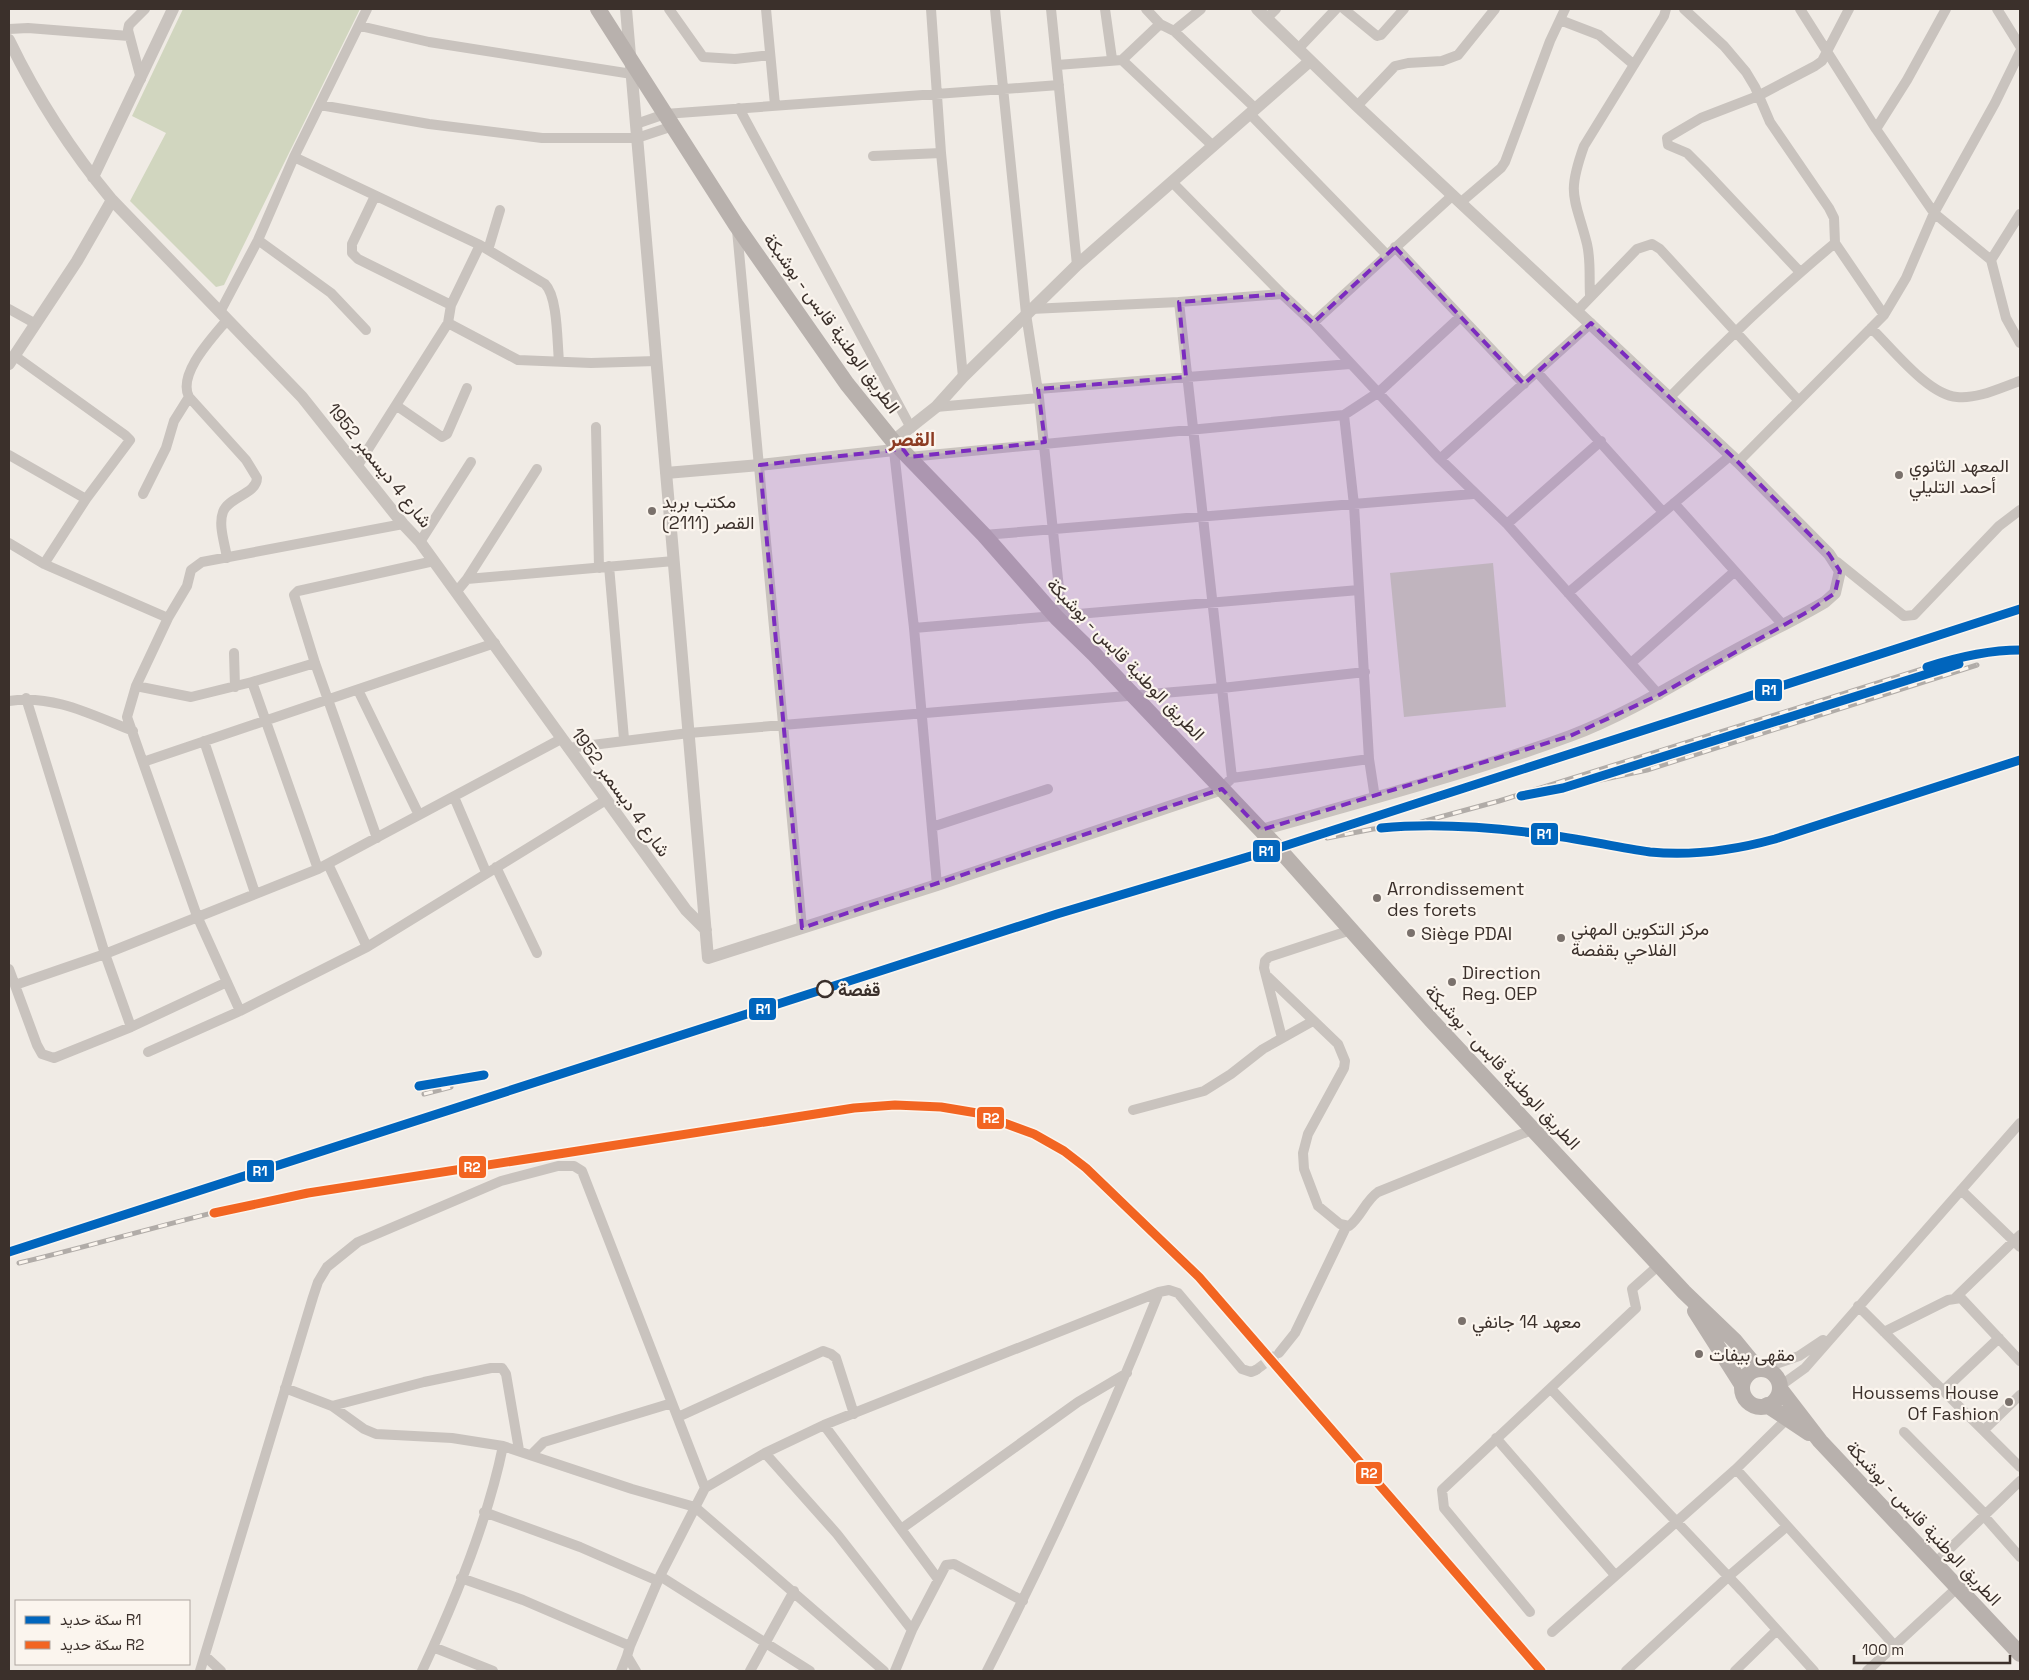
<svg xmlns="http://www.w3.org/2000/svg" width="2029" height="1680" viewBox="0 0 2029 1680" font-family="'Space Grotesk',Vazirmatn,sans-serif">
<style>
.green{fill:#d1d6bf}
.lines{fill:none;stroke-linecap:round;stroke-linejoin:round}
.minor-tunnel{stroke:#ccc6c0;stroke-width:10;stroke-dasharray:10 5;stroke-linecap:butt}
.minor{stroke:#c9c3be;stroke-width:10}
.tertiary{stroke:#c9c3be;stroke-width:12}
.primary{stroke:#b8b1ad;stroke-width:16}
.rail-casing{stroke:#b1aca8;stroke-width:5}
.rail{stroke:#fbf5ee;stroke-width:3;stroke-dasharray:9;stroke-linecap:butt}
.rail-1-casing{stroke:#fbf5ee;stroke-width:12}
.rail-2-casing{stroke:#fbf5ee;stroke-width:12}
.rail-1{stroke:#0065bd;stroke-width:9}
.rail-2{stroke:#f26522;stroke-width:9}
.marked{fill:#7b2cbf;fill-opacity:0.2;stroke:#7b2cbf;stroke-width:4;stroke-dasharray:10 6;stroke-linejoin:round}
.poi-dot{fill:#7a716c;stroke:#fbf5ee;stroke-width:2}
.stop-dot{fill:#fbf5ee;stroke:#3b302b;stroke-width:2.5}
.labels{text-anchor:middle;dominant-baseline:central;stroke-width:4.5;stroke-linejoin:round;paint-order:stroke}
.street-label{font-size:18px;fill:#3b302b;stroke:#fbf5ee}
.poi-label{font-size:18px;fill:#3b302b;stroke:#fbf5ee;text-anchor:start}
.stop-label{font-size:18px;font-weight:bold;fill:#3b302b;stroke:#fbf5ee;text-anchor:start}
.quarter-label{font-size:20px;font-weight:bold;fill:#8c3b22;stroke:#fbf5ee}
.line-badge{stroke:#fbf5ee;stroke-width:2}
.badge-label{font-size:14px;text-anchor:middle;font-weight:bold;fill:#fff}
</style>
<rect width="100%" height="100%" fill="#f0ebe5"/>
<path class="green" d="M 183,9 L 360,9 L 224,285 L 216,287 L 130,201 L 166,133 L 132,116 Z
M 1493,563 L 1506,707 L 1404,717 L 1390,573 Z"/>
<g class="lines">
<path class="minor-tunnel" d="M 1256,1370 L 1279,1353"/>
<path class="minor" d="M 669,9 L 703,57 L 735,59 L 770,55
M 766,9 L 775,105
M 931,9 L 941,153 L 963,377
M 995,9 L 1026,314 L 1039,398 L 1062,617
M 1051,9 L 1077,265
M 1105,9 L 1112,59
M 1146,9 L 1160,24 L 1174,31 L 1255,108
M 1344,9 L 1377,36 L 1381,35 L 1404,9
M 1684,9 L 1724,46 L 1746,72 L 1755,87 L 1770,122 L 1829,208 L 1834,218 L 1835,243 L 1884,315
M 1800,9 L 1876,129 L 1934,213 L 1991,260 L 2006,318 L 2020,343
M 1997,9 L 2020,46
M 1267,18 L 1276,9
M 1560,20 L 1599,35 L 1633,64
M 360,26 L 429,42 L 632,74
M 9,29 L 28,28 L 129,36
M 1174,31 L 1201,9
M 1298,49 L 1336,9
M 1122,60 L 1213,146
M 1057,65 L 1122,60 L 1160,24
M 141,79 L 128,30 L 129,25 L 145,9
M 320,105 L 429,124 L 542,138 L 637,138 L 673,126
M 1357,106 L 1395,66 L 1408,63 L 1442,61 L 1458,55 L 1495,9
M 739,108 L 911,428
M 1250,114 L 1387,255
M 636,124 L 665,114 L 1059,85
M 1876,129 L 1907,80 L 1946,9
M 873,156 L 941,153
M 294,157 L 480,245 L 545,284 C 558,297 557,342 559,361
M 1172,182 L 1282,294 L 1313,323 L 1440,459 L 1507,524 L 1659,695
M 375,196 L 352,244 L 352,253 L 358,259 L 451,305
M 1460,203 L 1501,168 L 1505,162 L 1550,41 L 1565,9
M 737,230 L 802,928
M 258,240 L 331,293 L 366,330
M 480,245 L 451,305 L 448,323 L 518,360 L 591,363 L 656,361
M 1395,247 L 1524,384
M 488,250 L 500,210
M 1991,260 L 2020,214
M 1800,272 L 1704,170 L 1687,153 L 1668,145 L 1667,138 L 1701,118 L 1758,96 L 1815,66 L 1822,61 L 1849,9
M 1590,295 C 1589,278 1591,261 1587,244 C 1575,197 1566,196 1584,146 L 1664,16 L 1666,9
M 1179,302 L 1232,778
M 9,309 L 36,324
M 1031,309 L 1179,302 L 1282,294
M 1578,310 L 1637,249 L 1652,244 L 1660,249 L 1798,400
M 220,312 L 258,240 L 294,157 L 367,9
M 1313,323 L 1453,195
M 1871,328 C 1892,348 1928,395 1957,397 C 1978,399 2000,388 2020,381
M 15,356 L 125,435 L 130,440 L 86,499 L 44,564
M 1537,372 L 1663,512
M 1038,389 L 1350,364
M 1670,397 C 1723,343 1777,291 1835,243
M 397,406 L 442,437 L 447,434 L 467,388
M 936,407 L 1039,398
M 1344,415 L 1354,505 L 1369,759 L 1375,798
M 596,427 L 599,568
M 894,451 L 914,628 L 937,885
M 9,455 L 86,499
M 909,457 L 1344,415 L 1379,392 L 1459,318
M 1440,459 L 1591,323
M 1738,462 L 1884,315 L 1906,278 L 1934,213 L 1995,103 L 2020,52
M 358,465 L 448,323
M 143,494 L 166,448 L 174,421 L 189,397
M 1674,503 L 1783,625
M 1507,524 L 1601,441
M 984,535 L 1473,494
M 420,542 L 471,462
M 9,543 L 44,564 L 168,618 L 187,586 L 191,570 L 202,562 L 403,524
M 227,558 C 225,544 218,525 223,512 C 228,497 257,494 257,478 L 246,460 L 189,397 C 177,374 213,337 227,320
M 1837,562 L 1904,616 L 1914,615 L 1999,526 L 2020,510
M 609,566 L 624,739
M 467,579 L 674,561
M 457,591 L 467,579 L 537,469
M 1568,593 L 1731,455
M 168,618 L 136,686 L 127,717 L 197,916 L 240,1011
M 914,628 L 1359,590
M 234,653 L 235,687
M 1631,663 L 1734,572
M 252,682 L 318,869
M 136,686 L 191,697 L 252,682 L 315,663
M 358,690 L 419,815
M 26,698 L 105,954 L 131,1027
M 9,701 C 53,694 92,715 133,731
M 204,741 L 255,893
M 568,748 L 689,733 L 1222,688 L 1365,672
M 143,762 L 495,643
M 1228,782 L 1232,778 L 1369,759
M 454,797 L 486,872
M 932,827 L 1048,789
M 377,838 L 315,663 L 294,595 L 298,591 L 434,561
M 328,864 L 367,947
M 496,867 L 537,953
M 9,969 L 37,1045 L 42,1054 L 54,1058 L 131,1027 L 227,982
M 1266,975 L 1338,1044 L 1345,1061 L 1344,1068 L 1308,1134 L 1303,1153 L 1304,1169 L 1318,1206 L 1340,1224 L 1349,1226 C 1361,1217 1365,1201 1378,1192 L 1534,1129
M 15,985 L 105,954 L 318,869 L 561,739
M 1282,1038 L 1264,968 L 1265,961 L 1269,957 L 1351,930
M 148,1052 L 240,1011 L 367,947 L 606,800
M 1133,1110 L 1204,1091 L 1231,1074 L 1263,1049 L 1313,1021
M 1961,1190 L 2020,1247
M 1955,1298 L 2020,1235
M 1858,1306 L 2020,1467
M 1884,1332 L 1948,1300 L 1961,1298 L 2020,1361
M 1279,1353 L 1295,1333 L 1346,1227
M 1761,1369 L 1799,1356 L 1823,1340
M 1780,1386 L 1805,1368 L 2020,1123
M 285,1388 L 332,1406 L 364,1429 L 376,1434 L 452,1438 L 503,1446
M 1551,1389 L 1742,1591 L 1814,1671
M 1944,1390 L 1999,1338
M 332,1406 L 424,1382 L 491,1368 L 502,1368 L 506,1374 L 519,1450
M 678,1417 L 823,1351 L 831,1354 L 836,1358 L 854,1414
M 824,1425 L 938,1579
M 1984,1430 L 2020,1395
M 1904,1432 L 1986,1515
M 1496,1438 L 1615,1575
M 765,1453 L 837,1534 L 912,1630
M 531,1455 L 544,1442 L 672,1403
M 1736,1469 L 1895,1646
M 484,1512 L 580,1547 L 658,1581
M 1984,1516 L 2020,1557
M 901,1529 L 1078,1402 L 1127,1373
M 1935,1563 L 2020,1481
M 660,1576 L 810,1671
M 461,1578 L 523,1600 L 630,1646
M 1530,1612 L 1444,1508 L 1442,1490 L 1636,1308 L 1632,1289 L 1659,1265
M 1552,1632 L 1736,1469 L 1787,1419
M 433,1647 L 493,1671
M 205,1656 L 221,1671
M 200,1671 L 313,1297 L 318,1282 L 327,1267 L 358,1242 L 501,1181 L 558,1166 L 574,1166 L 582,1171 L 705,1488
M 422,1671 C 454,1603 488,1520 503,1446 L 632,1489 L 695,1507 L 884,1671
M 621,1671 L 627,1656
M 636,1671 L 627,1656 L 630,1646 L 660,1576 L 705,1488 L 765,1453 L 824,1425 L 1159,1292 L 1169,1290 L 1178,1293 L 1242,1369 L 1251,1372 L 1256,1370
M 750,1671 L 794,1591
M 895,1671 L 912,1630 L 946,1565 L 954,1564 L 1023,1601
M 987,1671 C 1050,1548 1108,1421 1159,1292
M 1626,1671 L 1729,1576 L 1786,1527
M 1735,1671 L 1777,1630
M 1867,1671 L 1958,1587"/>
<path class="tertiary" d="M 626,9 L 708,958 L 937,885 L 1222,789
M 1257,9 L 1357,106 L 1738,462 L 1829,554 L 1840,571 L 1835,593 L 1825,602 C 1793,621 1760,636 1728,654 C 1676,683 1626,715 1570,736 C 1469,773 1364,801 1261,830
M 9,40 C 37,98 72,152 112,200 L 302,397 L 403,524 L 420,542 L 686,910 L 706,930
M 93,177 L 173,9
M 9,364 L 77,261 L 112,200
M 893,441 L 936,407 L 963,377 L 1077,265 L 1310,61
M 666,473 L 760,465 L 903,449"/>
<path class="primary" d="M 598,9 L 736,225 L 847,384 L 893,441 L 984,535 L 1057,618 L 1094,654 L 1278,848 L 1432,1021 L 1684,1292 L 1735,1341 L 1758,1369
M 1695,1311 L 1742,1385
M1742 1388a19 19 0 1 1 38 0a19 19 0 1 1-38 0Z
M 1780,1389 L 1820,1441 L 2020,1654
M 1767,1405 L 1809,1433"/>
<defs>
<path id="rail" d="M 1563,788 L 1647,770 L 1977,665
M 1418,823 L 1499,801 L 1964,656 L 2003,650 L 2020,650
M 1327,838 L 1373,829 L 1409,826 L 1482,828 L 1541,834 L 1652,852 L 1687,853 L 1754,845 L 1775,839 L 2020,760
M 419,1086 L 484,1075
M 424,1094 L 451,1087
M 19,1263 C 116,1240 212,1209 310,1192 C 491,1161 673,1136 854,1108 L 895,1105 L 941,1107 L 977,1113 L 1034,1134 L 1064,1151 L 1086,1168 L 1199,1277 L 1541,1671"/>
</defs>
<use href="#rail" class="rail-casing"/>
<use href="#rail" class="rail"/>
<defs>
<path id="rail-1" d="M 1927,667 C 1958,657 1988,650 2020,650
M 1521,796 L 1563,788 L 1959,664
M 1381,828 C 1433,823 1489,827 1541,834 C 1578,838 1614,847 1650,852 C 1691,856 1735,850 1775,839 L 2020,760
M 419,1086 L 484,1075
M 9,1252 L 1057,914 L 1278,848 L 2020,609"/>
<path id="rail-2" d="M 214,1213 L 308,1193 L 854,1108 L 895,1105 L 941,1107 L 977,1113 L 1034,1134 L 1064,1151 L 1086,1168 L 1199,1277 L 1541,1671"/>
</defs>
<use href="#rail-1" class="rail-1-casing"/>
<use href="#rail-2" class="rail-2-casing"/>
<use href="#rail-1" class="rail-1"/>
<use href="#rail-2" class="rail-2"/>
</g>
<path class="marked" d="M 1395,247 L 1524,384 L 1591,323 L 1738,462 L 1829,554 L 1840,571 L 1835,593 L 1809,611 L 1659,695 L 1570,736 L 1261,830 L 1222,789 L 802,928 L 760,465 L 903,449 L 909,457 L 1045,442 L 1038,389 L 1186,377 L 1179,302 L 1282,294 L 1313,323 Z"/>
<g class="poi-dot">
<circle cx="1899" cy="475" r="5"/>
<circle cx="652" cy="511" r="5"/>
<circle cx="1377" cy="898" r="5"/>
<circle cx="1411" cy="933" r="5"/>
<circle cx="1561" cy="938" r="5"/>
<circle cx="1452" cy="982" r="5"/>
<circle cx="1462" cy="1321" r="5"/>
<circle cx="1699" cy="1354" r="5"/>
<circle cx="2009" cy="1402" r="5"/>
</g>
<circle class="stop-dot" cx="825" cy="989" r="8"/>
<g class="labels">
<g class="street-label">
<text transform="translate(832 323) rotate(54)">الطريق الوطنية قابس - بوشبكة</text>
<text transform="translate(380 465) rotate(51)">شارع 4 ديسمبر 1952</text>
<text transform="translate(1126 659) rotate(46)">الطريق الوطنية قابس - بوشبكة</text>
<text transform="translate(621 792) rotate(54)">شارع 4 ديسمبر 1952</text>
<text transform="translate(1503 1067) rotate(47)">الطريق الوطنية قابس - بوشبكة</text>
<text transform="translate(1924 1523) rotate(47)">الطريق الوطنية قابس - بوشبكة</text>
</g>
<g class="poi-label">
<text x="1909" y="465">المعهد الثانوي<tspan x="1909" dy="21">أحمد التليلي</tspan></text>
<text x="662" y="501">مكتب بريد<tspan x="662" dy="21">القصر (2111)</tspan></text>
<text x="1387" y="888">Arrondissement<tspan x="1387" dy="21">des forets</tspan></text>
<text x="1571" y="928">مركز التكوين المهني<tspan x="1571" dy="21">الفلاحي بقفصة</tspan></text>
<text x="1421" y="933">Siège PDAI</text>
<text x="1462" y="972">Direction<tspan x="1462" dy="21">Reg. OEP</tspan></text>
<text x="1472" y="1321">معهد 14 جانفي</text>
<text x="1709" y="1354">مقهى بيفات</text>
<text x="1999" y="1392" text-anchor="end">Houssems House<tspan x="1999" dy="21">Of Fashion</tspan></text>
</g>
<g class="stop-label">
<text x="838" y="989">قفصة</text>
</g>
<g class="quarter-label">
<text x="912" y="439">القصر</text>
</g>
</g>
<g class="line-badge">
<rect x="1754" y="678" width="29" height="24" rx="5" fill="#0065bd"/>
<rect x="1530" y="822" width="29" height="24" rx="5" fill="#0065bd"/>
<rect x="1252" y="839" width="29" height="24" rx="5" fill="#0065bd"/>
<rect x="748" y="997" width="29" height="24" rx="5" fill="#0065bd"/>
<rect x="976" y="1106" width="29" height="24" rx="5" fill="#f26522"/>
<rect x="458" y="1155" width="29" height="24" rx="5" fill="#f26522"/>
<rect x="246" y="1159" width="29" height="24" rx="5" fill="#0065bd"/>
<rect x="1355" y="1461" width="28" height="24" rx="5" fill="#f26522"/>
</g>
<g class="badge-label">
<text x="1769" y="695">R1</text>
<text x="1544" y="839">R1</text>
<text x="1266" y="856">R1</text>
<text x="763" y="1014">R1</text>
<text x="991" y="1123">R2</text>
<text x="472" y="1172">R2</text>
<text x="260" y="1176">R1</text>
<text x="1369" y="1478">R2</text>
</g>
<rect width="2029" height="1680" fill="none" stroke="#3b302b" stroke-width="20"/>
<rect x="15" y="1600" width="175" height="65" fill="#fbf5ee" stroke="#aea6a0"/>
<rect x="25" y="1616" width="25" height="8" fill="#0065bd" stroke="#aea6a0"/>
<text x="60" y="1625" font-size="15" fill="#3b302b">سكة حديد R1</text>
<rect x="25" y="1641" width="25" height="8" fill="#f26522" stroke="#aea6a0"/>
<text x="60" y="1650" font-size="15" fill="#3b302b">سكة حديد R2</text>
<path d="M1854 1655v8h156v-8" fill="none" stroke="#3b302b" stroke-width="2.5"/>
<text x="1862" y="1655" font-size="15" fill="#3b302b" stroke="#fbf5ee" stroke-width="4" paint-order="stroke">100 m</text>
</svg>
